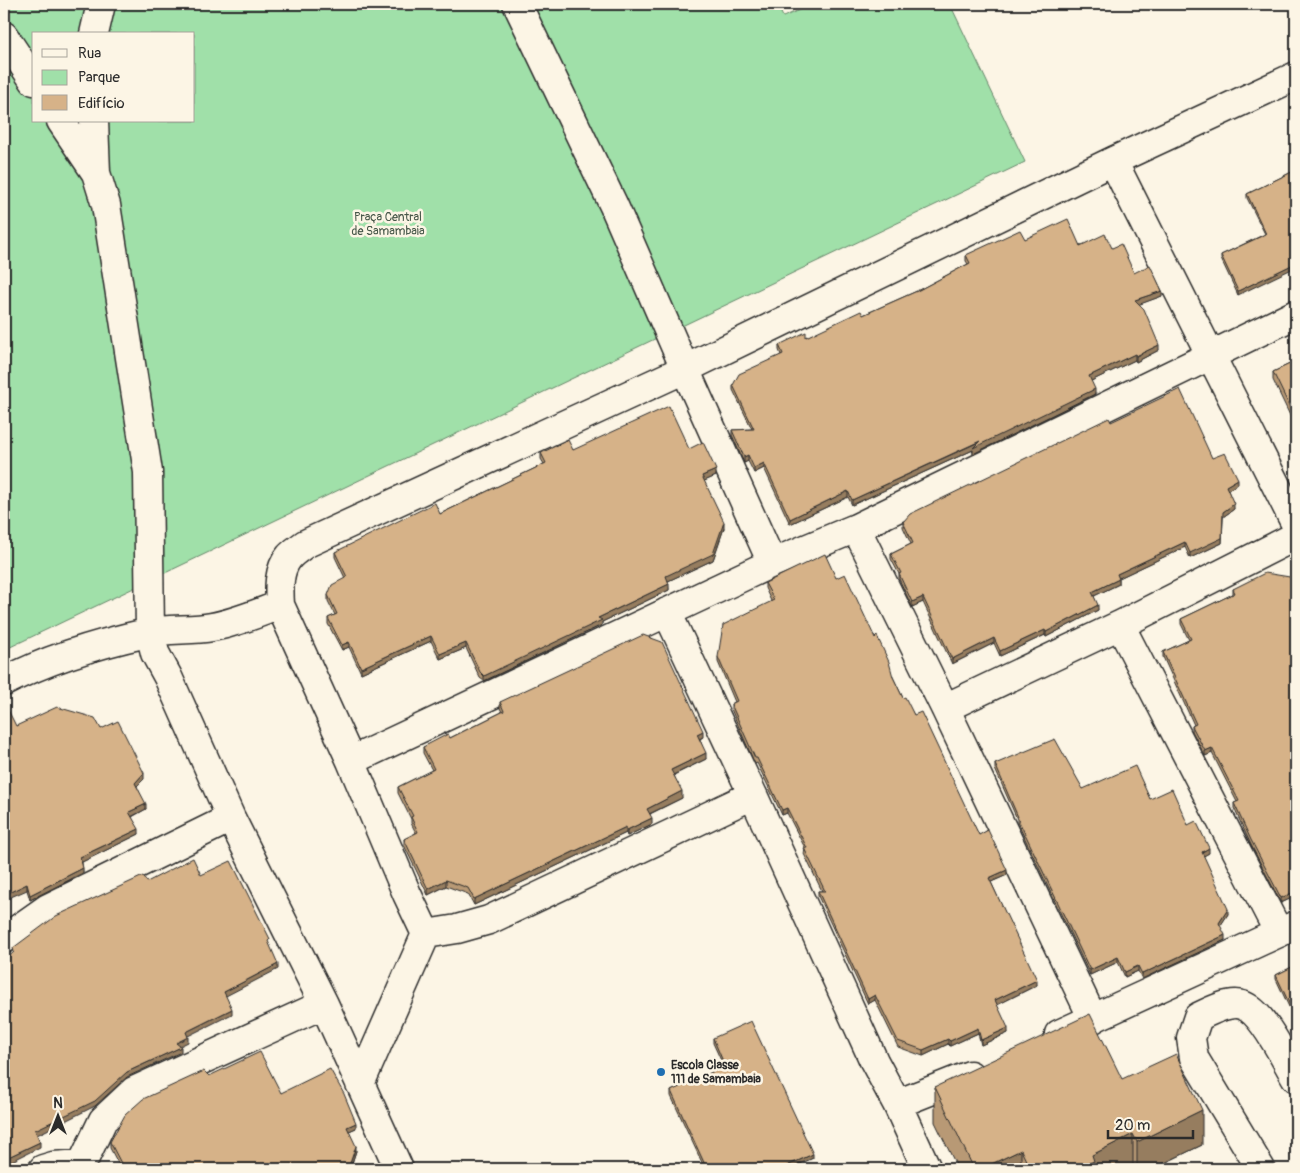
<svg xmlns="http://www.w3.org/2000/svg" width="1300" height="1173" viewBox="0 0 1300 1173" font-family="Pangolin,sans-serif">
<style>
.green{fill:#a0e0a9;stroke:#66866a;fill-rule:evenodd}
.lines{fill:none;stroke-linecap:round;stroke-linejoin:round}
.minor-casing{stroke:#2b2b2b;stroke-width:31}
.minor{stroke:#fcf5e5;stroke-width:28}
.wall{fill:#b89975;stroke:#2b2b2b}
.shaded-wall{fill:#967d5f;stroke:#2b2b2b}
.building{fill:#d6b288;stroke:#2b2b2b}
.poi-dot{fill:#1f6fb2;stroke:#fcf5e5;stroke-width:2}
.labels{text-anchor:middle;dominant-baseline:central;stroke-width:5;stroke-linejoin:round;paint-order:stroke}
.park-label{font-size:12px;fill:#48584a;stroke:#fcf5e5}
.poi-label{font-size:12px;font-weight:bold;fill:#2b2b2b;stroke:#fcf5e5;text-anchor:start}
</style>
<rect width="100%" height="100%" fill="#fcf5e5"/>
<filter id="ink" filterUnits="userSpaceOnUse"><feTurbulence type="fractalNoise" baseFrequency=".02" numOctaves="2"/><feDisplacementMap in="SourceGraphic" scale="10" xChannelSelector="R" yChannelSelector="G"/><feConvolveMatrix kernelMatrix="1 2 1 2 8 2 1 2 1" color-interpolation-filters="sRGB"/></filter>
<g filter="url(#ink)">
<path class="green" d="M 4,4 L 777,4 L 783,17 L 813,4 L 950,4 L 1025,162 L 4,650 ZM 34,34 L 194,34 L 194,121 L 34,121 Z"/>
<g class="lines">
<defs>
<path id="minor" d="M 517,4 L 614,206 L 685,369 L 772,563
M 94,34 L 101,4
M 4,36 L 34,81
M 61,121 L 96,173 L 106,205 L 148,472 L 150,632 L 155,653 L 168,677 L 231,818 L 324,1004 L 399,1169
M 94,121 L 96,173
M 1113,161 L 1296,525
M 856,528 L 945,708 L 1093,1019
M 667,612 L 753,795 L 874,1061 L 897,1104 L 970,1075
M 1120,625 L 1279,933
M 4,682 C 49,658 97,644 147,633 C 168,628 191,631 212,627 C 235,623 258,613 280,605
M 945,708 L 1120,625 L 1296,536
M 351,761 L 772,563 L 856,528 L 1296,314
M 753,795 L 489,920 L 457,929 L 426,934 L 407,894 L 351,761 L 280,605 C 279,589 278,570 289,557 C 293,552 300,548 305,544 L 685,369 L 1113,161 L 1296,76
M 4,939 L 48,908 L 231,818
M 1059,1034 L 1296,925
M 360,1084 L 426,934
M 897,1104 L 927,1169
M 43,1169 L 53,1166 L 82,1164 L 103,1120 L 134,1091 L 324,1004
M 1261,1169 L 1194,1058 L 1191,1038 L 1198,1017 C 1210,1011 1229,1001 1242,1005 C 1263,1011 1285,1060 1296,1078"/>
</defs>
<use href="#minor" class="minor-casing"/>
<use href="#minor" class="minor"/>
</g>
<path class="wall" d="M 1296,170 L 1238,295 L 1221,259 L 1221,255 L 1265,234 L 1247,198 L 1247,194 Z
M 1025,239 L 1112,248 L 1134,273 L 1162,296 L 1139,304 L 1159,350 L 1136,362 L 1135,360 L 1091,381 L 1095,394 L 973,454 L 973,450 L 852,505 L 848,497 L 790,524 L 764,468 L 754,473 L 748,461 L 744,463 L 732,435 L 732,430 L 752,429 L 733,390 L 733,385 L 781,355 L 779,350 L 779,345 L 806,337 L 863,315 L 917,291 L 968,264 L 966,261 L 966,255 Z
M 1296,361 L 1296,428 L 1273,380 L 1273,372 Z
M 1111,422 L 1212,458 L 1238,484 L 1228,490 L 1234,509 L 1223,517 L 1222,543 L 1190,558 L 1185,547 L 1119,578 L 1119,584 L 1094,596 L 1098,610 L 1046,637 L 1045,635 L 1000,656 L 994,643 L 952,664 L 923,602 L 912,607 L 899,579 L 899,574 L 891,559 L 891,554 L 911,544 L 903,527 L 903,522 Z
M 689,449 L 716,476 L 704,481 L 724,528 L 713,560 L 668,581 L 669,590 L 602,622 L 602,625 L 484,681 L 480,678 L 466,648 L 440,659 L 431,641 L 361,673 L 349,647 L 342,650 L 328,624 L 328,618 L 335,615 L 328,601 L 328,595 L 345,578 L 335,557 L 335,552 L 440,514 L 544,464 L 541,459 L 541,453 L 573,450 Z
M 836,578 L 893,677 L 903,698 L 914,715 L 979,835 L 1007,875 L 991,882 L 1037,985 L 997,1005 L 1008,1033 L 981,1045 L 978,1033 L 950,1046 L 948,1044 L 923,1056 L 898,1047 L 875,1000 L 868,1004 L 818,896 L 818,891 L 822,891 L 804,854 L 805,848 L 787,813 L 782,815 L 757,763 L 755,764 L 731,709 L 731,704 L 735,702 L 718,662 L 718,657 L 771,601 L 765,588 L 765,583 Z
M 1296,578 L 1296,896 L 1281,903 L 1251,845 L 1234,808 L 1234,803 L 1237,802 L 1212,753 L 1205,756 L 1192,731 L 1192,726 L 1194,725 L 1163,657 L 1163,652 L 1189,640 L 1181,624 L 1181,619 L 1233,594 L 1233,589 Z
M 500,702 L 703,737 L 700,739 L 706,759 L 674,775 L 682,798 L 650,814 L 652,824 L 627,836 L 626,833 L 474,905 L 468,894 L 446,886 L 428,895 L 404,845 L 404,839 L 416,833 L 411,823 L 411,819 L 398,793 L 398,787 L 432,770 L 423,753 L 423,747 L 450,738 L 502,712 L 500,708 Z
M 16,726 L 101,729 L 144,779 L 137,786 L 146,809 L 132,817 L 139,834 L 82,862 L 83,873 L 30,900 L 27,890 Z
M 995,764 L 1083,789 L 1150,799 L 1188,825 L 1209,853 L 1203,856 L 1228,914 L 1220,926 L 1225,940 L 1142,979 L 1138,971 L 1125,977 L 1118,962 L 1090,975 L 1017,822 L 1017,819 L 995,769 Z
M 1296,965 L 1296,1022 L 1276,979 L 1276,975 Z
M 713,1038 L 813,1158 L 789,1169 L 705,1169 L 671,1096 L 671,1091 L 724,1067 L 713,1043 Z
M 209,1076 L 281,1093 L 356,1128 L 349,1131 L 356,1151 L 350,1169 L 121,1169 L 110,1148 L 110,1142 Z
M 1122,1079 L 1202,1145 L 1152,1169 L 958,1169 L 935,1122 L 935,1087 Z"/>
<path class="shaded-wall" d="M 1296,263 L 1296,267 L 1238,295 L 1238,291 Z
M 1162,291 L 1162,296 L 1135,306 L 1135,300 Z
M 1159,345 L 1159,350 L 1136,362 L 1136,356 Z
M 1135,354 L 1135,360 L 1089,382 L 1089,376 Z
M 1095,389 L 1095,394 L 973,454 L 973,450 L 852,505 L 852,500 Z
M 748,455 L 748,461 L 744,463 L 744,457 Z
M 764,463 L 764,468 L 754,473 L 754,468 Z
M 716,470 L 716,476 L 702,482 L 702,476 Z
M 1238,479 L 1238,484 L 1226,491 L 1226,486 Z
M 848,491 L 848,497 L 790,524 L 790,519 Z
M 1234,504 L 1234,509 L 1223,517 L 1222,543 L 1190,558 L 1190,553 L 1223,512 Z
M 724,522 L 724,528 L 713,560 L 666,582 L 666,576 Z
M 1185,542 L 1185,547 L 1117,579 L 1117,574 Z
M 1119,579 L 1119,584 L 1092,597 L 1092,592 Z
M 669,584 L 669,590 L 602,622 L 602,625 L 484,681 L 484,676 L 598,618 Z
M 923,597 L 923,602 L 912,607 L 912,602 Z
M 1098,605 L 1098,610 L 1046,637 L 1046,632 Z
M 1045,630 L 1045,635 L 1000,656 L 1000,651 Z
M 431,636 L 431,641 L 361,673 L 361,668 Z
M 994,638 L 994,643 L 952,664 L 952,659 Z
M 349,642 L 349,647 L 342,650 L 342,645 Z
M 466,643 L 466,648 L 440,659 L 440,654 Z
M 703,731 L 703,737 L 697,740 L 697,734 Z
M 1212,748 L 1212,753 L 1205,756 L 1205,751 Z
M 706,753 L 706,759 L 671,776 L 671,770 Z
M 144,773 L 144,779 L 135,788 L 135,783 Z
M 682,791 L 682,798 L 647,815 L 647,809 Z
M 146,804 L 146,809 L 129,818 L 129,812 Z
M 787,808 L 787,813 L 782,815 L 782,810 Z
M 652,818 L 652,824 L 627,836 L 627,830 Z
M 626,827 L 626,833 L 474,905 L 474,899 Z
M 139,829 L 139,834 L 80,863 L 80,857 Z
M 1209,848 L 1209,853 L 1202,857 L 1202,852 Z
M 83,868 L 83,873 L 30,900 L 30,895 Z
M 1007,870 L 1007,875 L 989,883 L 989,878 Z
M 446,880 L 446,886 L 428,895 L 428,889 Z
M 27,884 L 27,890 L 4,900 L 4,895 Z
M 1296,891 L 1296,896 L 1281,903 L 1281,898 Z
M 1228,909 L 1228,914 L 1219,928 L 1219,923 Z
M 1225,935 L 1225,940 L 1142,979 L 1142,974 Z
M 1118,957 L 1118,962 L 1090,975 L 1090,970 Z
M 278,964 L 278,969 L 224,997 L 224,992 Z
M 1138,966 L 1138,971 L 1125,977 L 1125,972 Z
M 1037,980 L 1037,985 L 995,1006 L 995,1000 Z
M 875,995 L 875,1000 L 868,1004 L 868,999 Z
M 232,1009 L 232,1014 L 186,1037 L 186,1032 Z
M 978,1028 L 978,1033 L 950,1046 L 950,1041 Z
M 1008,1028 L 1008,1033 L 981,1045 L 981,1040 Z
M 188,1037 L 188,1042 L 176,1048 L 176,1043 Z
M 948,1039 L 948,1044 L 923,1056 L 923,1050 Z
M 181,1047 L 181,1052 L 127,1077 L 95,1106 L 35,1136 L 35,1130 L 127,1072 Z
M 1202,1110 L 1202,1145 L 1152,1169 L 1137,1169 L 1137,1142 Z
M 356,1123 L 356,1128 L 347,1132 L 347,1127 Z
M 1133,1134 L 1133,1169 L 1077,1169 L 1092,1155 Z
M 40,1142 L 40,1147 L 4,1165 L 4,1159 Z
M 356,1146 L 356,1151 L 350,1169 L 348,1169 Z
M 1021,1150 L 1021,1169 L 981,1169 Z
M 813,1154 L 813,1158 L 789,1169 L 780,1169 Z"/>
<path class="building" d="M 1296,170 L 1296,263 L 1238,291 L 1221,255 L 1266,234 L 1247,194 Z
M 1068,219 L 1080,246 L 1105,234 L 1112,248 L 1121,244 L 1134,273 L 1150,265 L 1162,291 L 1135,300 L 1144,309 L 1159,345 L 1136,356 L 1135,354 L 1089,376 L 1095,389 L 973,448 L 980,441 L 852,500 L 848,491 L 790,519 L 764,463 L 754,468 L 748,455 L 744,457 L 732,430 L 754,429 L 733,385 L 739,374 L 783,354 L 779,345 L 806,332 L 806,337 L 861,311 L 863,315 L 917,291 L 970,263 L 966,255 L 1020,230 L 1025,239 Z
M 1296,361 L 1296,420 L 1273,372 Z
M 1180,389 L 1212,458 L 1225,453 L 1238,479 L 1226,486 L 1234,504 L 1223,512 L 1222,538 L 1190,553 L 1185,542 L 1117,574 L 1119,579 L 1092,592 L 1098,605 L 1046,632 L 1045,630 L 1000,651 L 994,638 L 952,659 L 923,597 L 912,602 L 899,574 L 901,573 L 891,554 L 913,543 L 903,522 L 910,514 L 1109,418 L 1111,422 Z
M 669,406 L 689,449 L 703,442 L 716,470 L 702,476 L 724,522 L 713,554 L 666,576 L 669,584 L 598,618 L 602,620 L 484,676 L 480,672 L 466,643 L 440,654 L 431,636 L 361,668 L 349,642 L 342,645 L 328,618 L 337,614 L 328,595 L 332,585 L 347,577 L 335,552 L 435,503 L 440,514 L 546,463 L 541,453 L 568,440 L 573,450 Z
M 825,554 L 836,578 L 845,574 L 875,638 L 877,636 L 889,662 L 893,677 L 903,698 L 905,697 L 914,715 L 921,712 L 979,835 L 988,830 L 1007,870 L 989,878 L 1037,980 L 995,1000 L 1008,1028 L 981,1040 L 978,1028 L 950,1041 L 948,1039 L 923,1050 L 898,1041 L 875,995 L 868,999 L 818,891 L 825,891 L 804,848 L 807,848 L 787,808 L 782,810 L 757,758 L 755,758 L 731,704 L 737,701 L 718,657 L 723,625 L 774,600 L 765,583 Z
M 1265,573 L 1296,578 L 1296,891 L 1281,898 L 1251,840 L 1234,803 L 1239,801 L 1212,748 L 1205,751 L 1192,726 L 1196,724 L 1163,652 L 1191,639 L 1181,619 L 1235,593 L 1233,589 Z
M 643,635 L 662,642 L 703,731 L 697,734 L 706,753 L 671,770 L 682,791 L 647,809 L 652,818 L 627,830 L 626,827 L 474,899 L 468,888 L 446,880 L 428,889 L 404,839 L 418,832 L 411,817 L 413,816 L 398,787 L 434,769 L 423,747 L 448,734 L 450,738 L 504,711 L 500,702 Z
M 5,704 L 16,726 L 57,707 L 95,718 L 101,729 L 118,721 L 144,773 L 135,783 L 146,804 L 129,812 L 139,829 L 80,857 L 83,868 L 30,895 L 27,884 L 4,895 L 4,705 Z
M 1055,739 L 1083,789 L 1135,766 L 1150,799 L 1172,789 L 1188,825 L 1196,821 L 1209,848 L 1202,852 L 1228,909 L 1219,923 L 1225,935 L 1142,974 L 1138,966 L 1125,972 L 1118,957 L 1090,970 L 1017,817 L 1018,817 L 995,764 Z
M 193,858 L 201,875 L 231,861 L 270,939 L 268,941 L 278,964 L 224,992 L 232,1009 L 186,1032 L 188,1037 L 176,1043 L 181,1047 L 127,1072 L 95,1101 L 35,1130 L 40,1142 L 4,1159 L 4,961 L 14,952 L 13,948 L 56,916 L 143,876 L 147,882 Z
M 1296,965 L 1296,1018 L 1276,975 Z
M 1090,1014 L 1122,1079 L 1176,1054 L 1202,1110 L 1137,1142 L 1133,1134 L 1092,1155 L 1094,1161 L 1077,1169 L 1030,1169 L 1021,1150 L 981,1169 L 974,1169 L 935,1087 Z
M 751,1021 L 813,1154 L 780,1169 L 707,1169 L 671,1091 L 725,1066 L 713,1038 Z
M 260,1052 L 281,1093 L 330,1069 L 344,1094 L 356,1123 L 347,1127 L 356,1146 L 348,1169 L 124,1169 L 110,1142 L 125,1115 L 143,1099 L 204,1071 L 209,1076 Z"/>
</g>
<circle class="poi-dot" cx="661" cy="1072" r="5"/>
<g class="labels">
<g class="park-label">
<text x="388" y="217">Praça Central<tspan x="388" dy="14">de Samambaia</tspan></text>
</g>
<g class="poi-label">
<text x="671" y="1065">Escola Classe<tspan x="671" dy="14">111 de Samambaia</tspan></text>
</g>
</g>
<rect width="1300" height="1173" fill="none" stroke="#fcf5e5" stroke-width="20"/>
<rect x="10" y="10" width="1280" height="1153" fill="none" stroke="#2b2b2b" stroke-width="2" filter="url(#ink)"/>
<rect x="32" y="32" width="162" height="90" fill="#fcf5e5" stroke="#a8a49b"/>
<rect x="42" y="49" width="25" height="8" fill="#fcf5e5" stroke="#a8a49b"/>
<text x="78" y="58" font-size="15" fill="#2b2b2b">Rua</text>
<rect x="42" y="70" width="25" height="15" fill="#a0e0a9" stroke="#a8a49b"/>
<text x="78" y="82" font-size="15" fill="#2b2b2b">Parque</text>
<rect x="42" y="95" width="25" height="15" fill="#d6b288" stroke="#a8a49b"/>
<text x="78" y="108" font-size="15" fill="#2b2b2b">Edifício</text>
<g transform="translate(58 1116)" stroke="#fcf5e5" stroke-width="4" paint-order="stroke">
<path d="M0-4L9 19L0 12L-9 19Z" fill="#2b2b2b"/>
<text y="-8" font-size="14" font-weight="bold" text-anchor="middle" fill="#2b2b2b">N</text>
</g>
<path d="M1108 1130v8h85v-8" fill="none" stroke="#2b2b2b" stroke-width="2.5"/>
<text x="1115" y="1130" font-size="15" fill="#2b2b2b" stroke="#fcf5e5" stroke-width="4" paint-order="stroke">20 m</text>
</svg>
